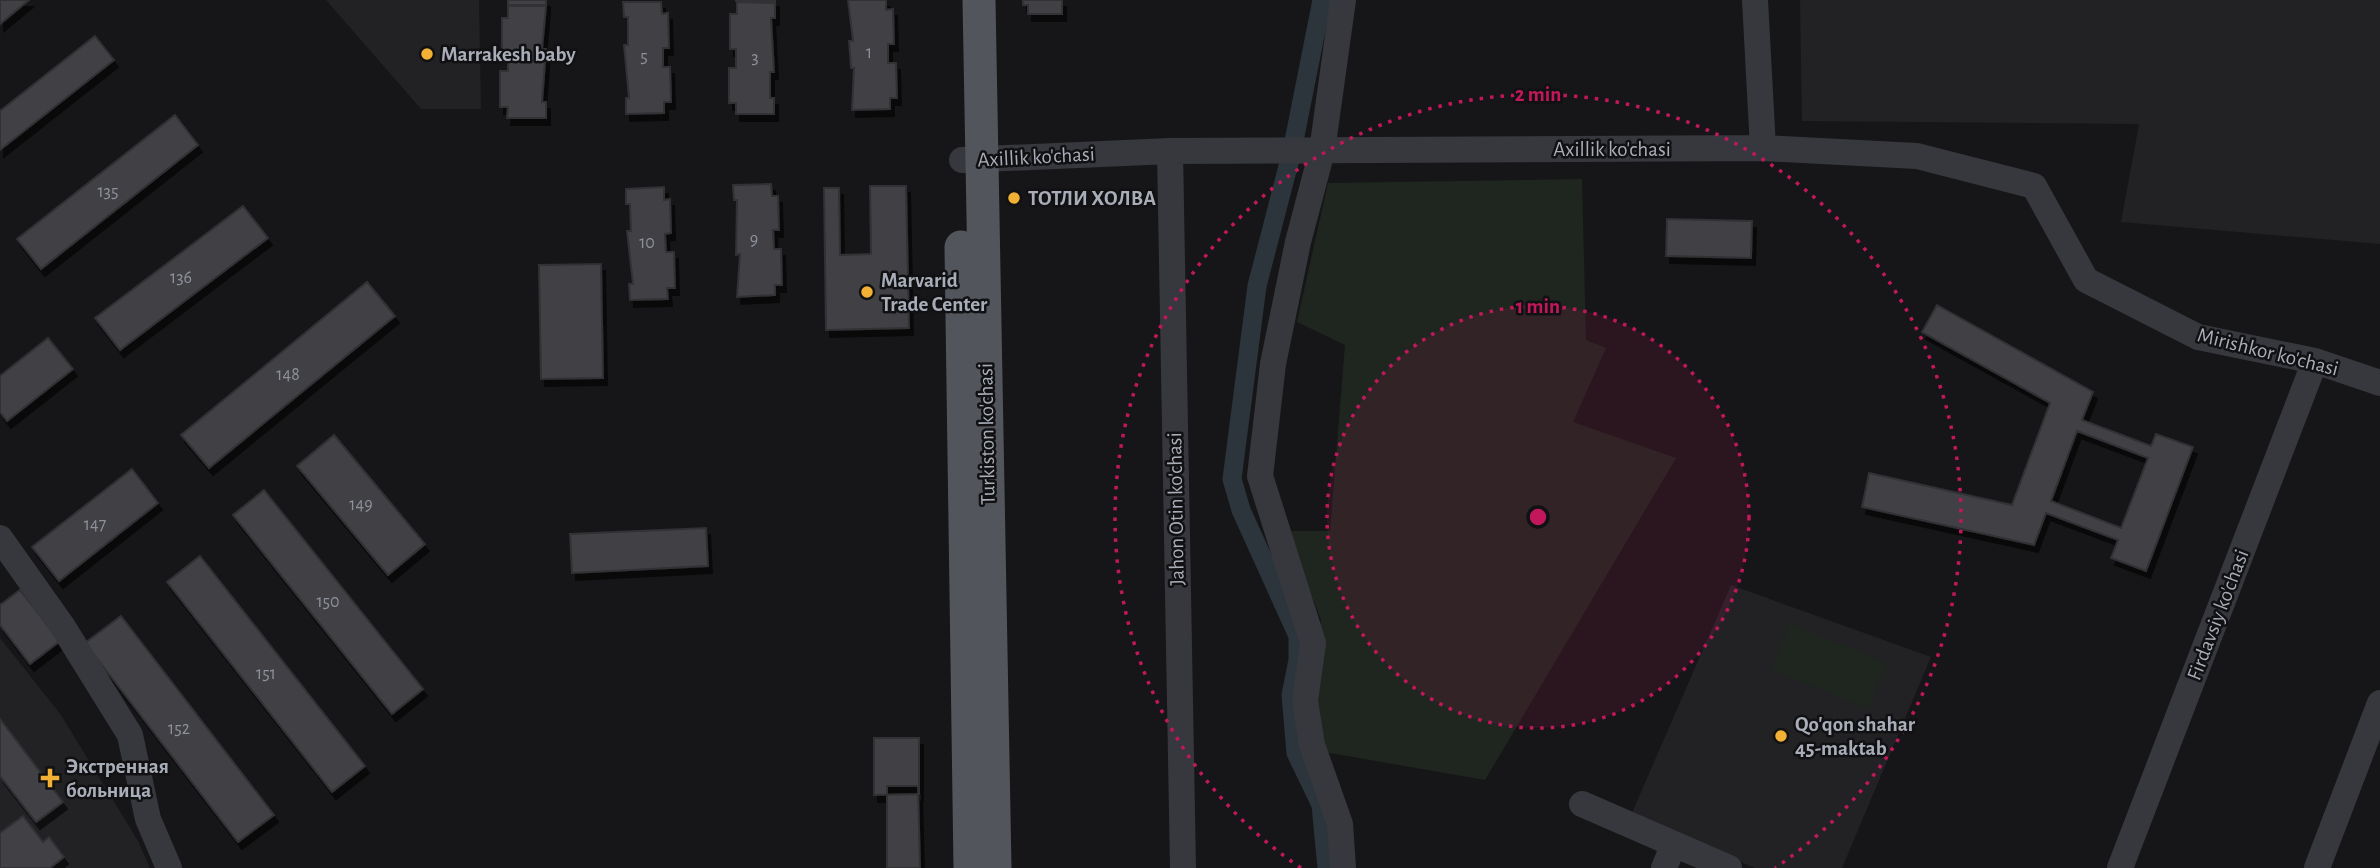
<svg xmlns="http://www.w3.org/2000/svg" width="2380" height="868" viewBox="0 0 2380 868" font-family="'Alegreya Sans',sans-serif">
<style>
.built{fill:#222225}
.green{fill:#1e261f}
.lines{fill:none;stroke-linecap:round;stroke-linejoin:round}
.canal{stroke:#2c353c;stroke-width:19}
.building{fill:#404145;stroke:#303034;stroke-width:2;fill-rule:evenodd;filter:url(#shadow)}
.minor{stroke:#37383d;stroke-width:26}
.major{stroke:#53555c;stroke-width:33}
.ring{fill:none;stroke:#c2185b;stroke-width:3.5;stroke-dasharray:3.5 7}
.poi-dot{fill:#f2b134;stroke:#111113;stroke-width:2.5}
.labels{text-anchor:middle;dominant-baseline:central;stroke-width:5;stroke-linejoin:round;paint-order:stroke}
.number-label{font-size:18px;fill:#8e929b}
.poi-label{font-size:21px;font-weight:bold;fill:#a8adb8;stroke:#111113;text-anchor:start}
.street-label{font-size:21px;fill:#a8adb8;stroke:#111113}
.centre{fill:#c2185b;stroke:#111113;stroke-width:3.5}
.ring-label{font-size:21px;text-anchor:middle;font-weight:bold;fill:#c2185b;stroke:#111113;stroke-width:5;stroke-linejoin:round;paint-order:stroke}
</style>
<defs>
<filter id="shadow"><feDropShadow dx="4" dy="7" stdDeviation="0" flood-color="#0009"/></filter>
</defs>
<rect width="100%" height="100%" fill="#161618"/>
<path class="built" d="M 326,0 L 479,0 L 481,109 L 421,109 Z
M 1800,0 L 2380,0 L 2380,244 L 2121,222 L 2139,124 L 1802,121 Z
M 1731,585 L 1931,657 L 1842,868 L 1755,868 L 1631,815 Z
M 0,638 L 61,715 L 138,841 L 150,868 L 0,868 Z"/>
<path class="green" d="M 1582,179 L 1586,340 L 1606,348 L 1573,422 L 1676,458 L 1485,780 L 1324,752 L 1313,694 L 1321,620 L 1287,531 L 1330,531 L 1345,345 L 1297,322 L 1328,183 Z
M 1790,624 L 1887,663 L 1868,709 L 1771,669 Z"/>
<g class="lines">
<path class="canal" d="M 1322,0 L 1292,151 L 1257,286 L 1232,479 L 1241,510 L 1298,636 L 1298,660 L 1291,695 L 1296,753 L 1321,805 L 1327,868"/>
</g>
<path class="building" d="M 0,0 L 29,0 L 0,24 Z
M 508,0 L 546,0 L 546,5 L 508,5 Z
M 736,0 L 775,0 L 775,2 L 736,1 Z
M 848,0 L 886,0 L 886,10 L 893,9 L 894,44 L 888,44 L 888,63 L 896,63 L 897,98 L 890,98 L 890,109 L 852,110 L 854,68 L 851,68 L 849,41 L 853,41 Z
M 1023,0 L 1062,0 L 1062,14 L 1028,14 L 1028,5 L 1023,5 Z
M 623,2 L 661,2 L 662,14 L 668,13 L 669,48 L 663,48 L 663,67 L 670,67 L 671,102 L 664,102 L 664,113 L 626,114 L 626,98 L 629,98 L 624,45 L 628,45 L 628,17 L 624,17 Z
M 737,2 L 775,3 L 775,18 L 771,18 L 774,72 L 770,72 L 770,98 L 774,98 L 774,114 L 736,114 L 736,103 L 729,103 L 729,68 L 736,68 L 736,49 L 730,49 L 730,14 L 737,14 Z
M 508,6 L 546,6 L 542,49 L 546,49 L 542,102 L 546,102 L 546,118 L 507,118 L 508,107 L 500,107 L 500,71 L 508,71 L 508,52 L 502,52 L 502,18 L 508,18 Z
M 95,36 L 114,60 L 0,150 L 0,111 Z
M 175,115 L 198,145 L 41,269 L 17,239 Z
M 771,184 L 772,196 L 778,196 L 779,230 L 773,230 L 774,249 L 781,249 L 782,285 L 775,285 L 775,295 L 737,297 L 740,254 L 736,255 L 737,200 L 734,200 L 733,185 Z
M 870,186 L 906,186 L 909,328 L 826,330 L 824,188 L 839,188 L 840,255 L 871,254 Z
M 664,187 L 664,200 L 670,199 L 671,233 L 665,234 L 666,252 L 674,252 L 675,288 L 667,288 L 668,299 L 630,300 L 629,284 L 633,284 L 627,231 L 631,231 L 630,204 L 626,204 L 626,189 Z
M 243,206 L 268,238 L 120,350 L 95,318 Z
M 1667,219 L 1752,221 L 1751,258 L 1666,256 Z
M 601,264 L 603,378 L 541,379 L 539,265 Z
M 367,282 L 395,316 L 209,468 L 181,435 Z
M 1937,305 L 2093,392 L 2082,420 L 2151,446 L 2156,434 L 2193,447 L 2146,571 L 2111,558 L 2118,540 L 2046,513 L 2034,545 L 1862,507 L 1869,473 L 2012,505 L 2050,403 L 1922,332 ZM 2077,431 L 2148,458 L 2121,528 L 2051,501 Z
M 48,338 L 73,369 L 7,421 L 0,412 L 0,376 Z
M 334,435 L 425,544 L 388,575 L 297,466 Z
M 132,469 L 158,503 L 59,581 L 32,547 Z
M 264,490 L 423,689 L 392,714 L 233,515 Z
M 706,528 L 708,566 L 572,573 L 570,534 Z
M 200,556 L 365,766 L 332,792 L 167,582 Z
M 20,590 L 60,641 L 30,664 L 0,625 L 0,605 Z
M 121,616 L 274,815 L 238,842 L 85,643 Z
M 0,719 L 63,802 L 36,822 L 0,776 Z
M 874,738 L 919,738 L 919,794 L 874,795 Z
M 887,786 L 918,786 L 920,868 L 887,868 Z
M 23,816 L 43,842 L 49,837 L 64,857 L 50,868 L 0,868 L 0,833 Z"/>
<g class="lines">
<path class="minor" d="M 1343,0 L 1322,151 L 1298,242 L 1273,364 L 1260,476 L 1313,643 L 1305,701 L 1312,745 L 1340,824 L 1343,868
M 1755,0 L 1763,148
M 1170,151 L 1183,868
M 962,160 L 1170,151 L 1763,148 L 1917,156 L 2034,186 L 2086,280 L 2198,337 L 2315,361 L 2380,383
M 0,538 L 63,627 L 130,735 L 148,819 L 169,868
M 1582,804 L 1729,868
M 1664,868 L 1674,844
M 2120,868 L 2315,361
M 2317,868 L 2380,703"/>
<path class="major" d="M 979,0 L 995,868
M 961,247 L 970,868"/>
</g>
<circle cx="1538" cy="517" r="211" fill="#c2185b" fill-opacity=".12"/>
<g class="ring">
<circle cx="1538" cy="517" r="211"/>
<path d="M1301 868A423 423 0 1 1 1775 868"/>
</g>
<g class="poi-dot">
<circle cx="427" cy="54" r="7"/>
<circle cx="1014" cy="198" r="7"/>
<circle cx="867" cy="292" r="7"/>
<circle cx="1781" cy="736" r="7"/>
<path d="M46.5 767.5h7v7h7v7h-7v7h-7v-7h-7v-7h7z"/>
</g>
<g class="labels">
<g class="number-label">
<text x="869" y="53">1</text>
<text x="644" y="57">5</text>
<text x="755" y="58">3</text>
<text x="108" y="192">135</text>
<text x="754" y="240">9</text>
<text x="647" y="243">10</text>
<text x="181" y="278">136</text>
<text x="288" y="375">148</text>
<text x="361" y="505">149</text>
<text x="95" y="525">147</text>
<text x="328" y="602">150</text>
<text x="266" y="674">151</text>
<text x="179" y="729">152</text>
</g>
<g class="poi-label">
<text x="441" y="54">Marrakesh baby</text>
<text x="1028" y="198">ТОТЛИ ХОЛВА</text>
<text x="881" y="280">Marvarid<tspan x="881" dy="24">Trade Center</tspan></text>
<text x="1795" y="724">Qo'qon shahar<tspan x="1795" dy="24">45-maktab</tspan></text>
<text x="66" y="766">Экстренная<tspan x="66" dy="24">больница</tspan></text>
</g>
<g class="street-label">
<text x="1612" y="149">Axillik ko'chasi</text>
<text transform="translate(1036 157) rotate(-3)">Axillik ko'chasi</text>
<text transform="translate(2268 352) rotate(14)">Mirishkor ko'chasi</text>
<text transform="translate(987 434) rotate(-91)">Turkiston ko'chasi</text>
<text transform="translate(1176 509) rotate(-91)">Jahon Otin ko'chasi</text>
<text transform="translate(2218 615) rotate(-69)">Firdavsiy ko'chasi</text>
</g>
</g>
<circle cx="1538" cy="517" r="10" class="centre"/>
<g class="ring-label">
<text x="1538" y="101">2 min</text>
<text x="1538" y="313">1 min</text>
</g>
</svg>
